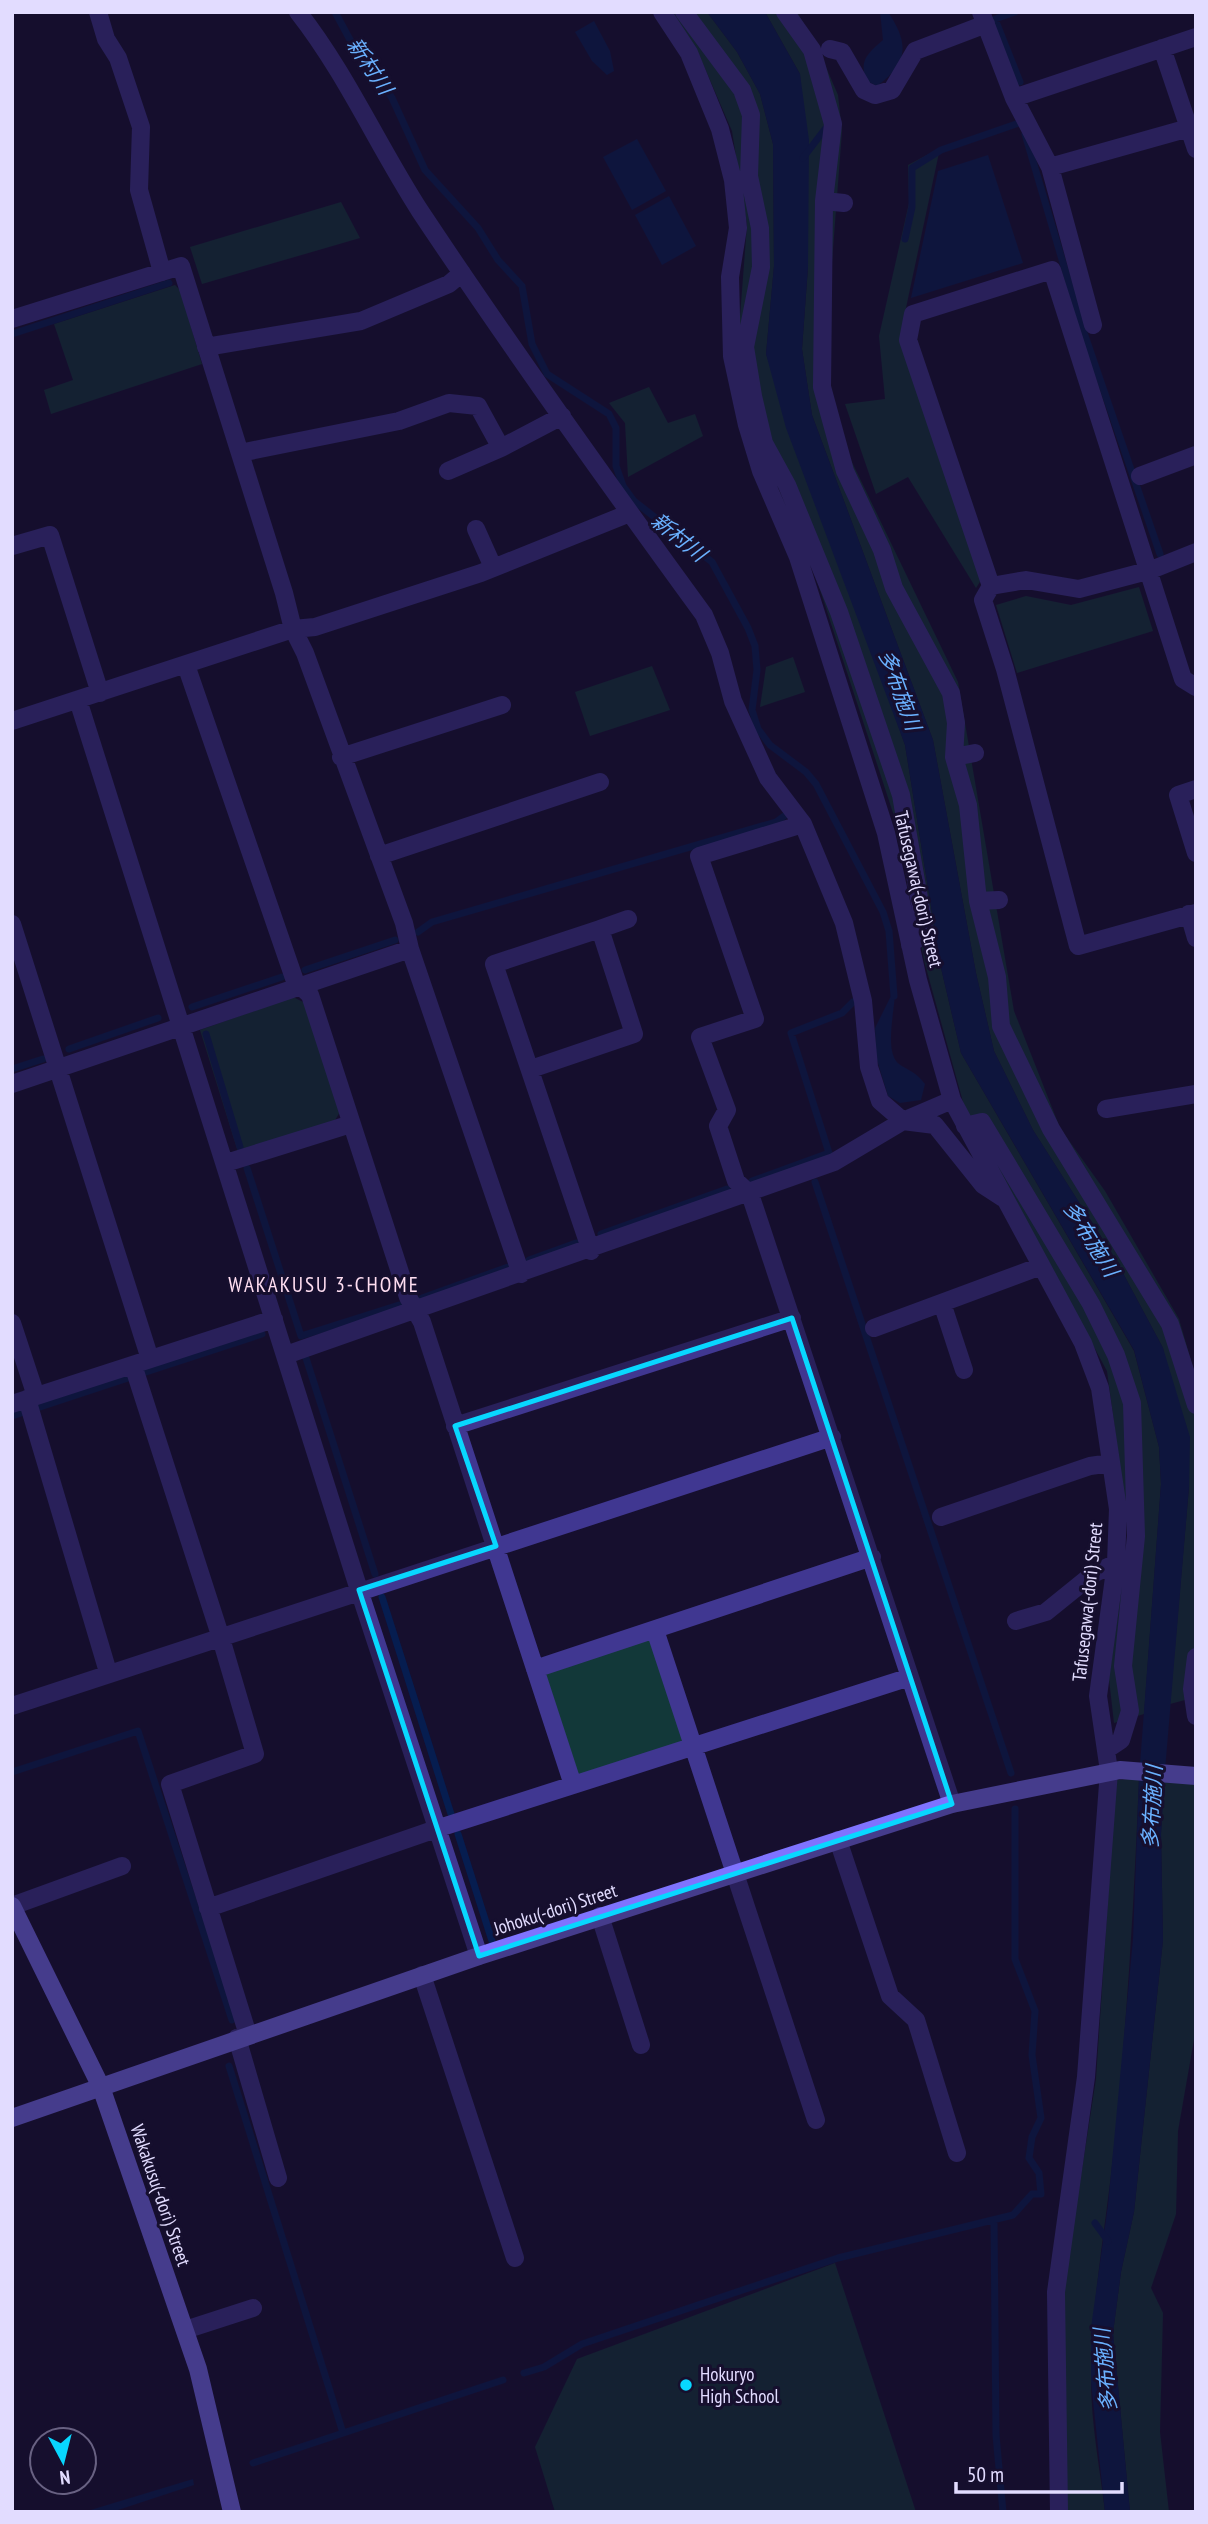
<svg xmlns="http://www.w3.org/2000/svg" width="1208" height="2524" viewBox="0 0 1208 2524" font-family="'PT Sans Narrow','Noto Sans JP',sans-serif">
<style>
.green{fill:#123839}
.water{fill:#061d50}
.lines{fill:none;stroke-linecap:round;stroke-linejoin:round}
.stream{stroke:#061d50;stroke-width:7}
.street{stroke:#403791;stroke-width:18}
.secondary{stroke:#7f73ff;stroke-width:18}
.marked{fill:none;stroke:#08d7ff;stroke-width:5;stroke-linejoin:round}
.poi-dot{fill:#08d7ff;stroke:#160f2e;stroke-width:2.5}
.labels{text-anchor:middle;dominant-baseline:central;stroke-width:6;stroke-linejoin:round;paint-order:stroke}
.street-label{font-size:19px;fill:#e2dcff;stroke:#160f2e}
.poi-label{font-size:19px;fill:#e2dcff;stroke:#160f2e;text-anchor:start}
.water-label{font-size:21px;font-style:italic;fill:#6ab1ff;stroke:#160f2e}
.neighbourhood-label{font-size:21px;letter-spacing:2px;fill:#ffdef1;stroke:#160f2e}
</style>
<rect width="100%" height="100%" fill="#160f2e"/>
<path class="green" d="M 672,12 L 707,12 L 737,52 L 760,94 L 773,144 L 774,266 L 766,354 L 905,745 L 941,968 L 961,1053 L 1134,1351 L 1159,1447 L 1161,1484 L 1144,1714 L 1114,1723 L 1109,1679 L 1129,1532 L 1107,1371 L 965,1109 L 925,964 L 895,819 L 807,550 L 762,451 L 739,330 L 747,225 L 732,131 L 697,50 Z
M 765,12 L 797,12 L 816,44 L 838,95 L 842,131 L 826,341 L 831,393 L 849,456 L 958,682 L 1014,1011 L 1060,1128 L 1105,1191 L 1179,1319 L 1196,1378 L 1196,1697 L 1170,1704 L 1189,1487 L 1163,1348 L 1117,1262 L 1033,1130 L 994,1051 L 976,973 L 933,740 L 812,415 L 802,349 L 808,267 L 800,74 Z
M 940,148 L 900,336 L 983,577 L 976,588 L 908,477 L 876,494 L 845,404 L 885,399 L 879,336 L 909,203 L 908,165 Z
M 341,202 L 360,238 L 202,284 L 190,247 Z
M 175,285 L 180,290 L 202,364 L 51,414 L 44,390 L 73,380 L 54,324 Z
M 649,387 L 668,423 L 695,414 L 703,436 L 628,477 L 625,423 L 609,403 Z
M 1139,587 L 1153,631 L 1017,673 L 996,605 L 1026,596 L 1071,605 Z
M 793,657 L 805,692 L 760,707 L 766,667 Z
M 652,666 L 670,710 L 590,736 L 575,692 Z
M 293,997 L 305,1003 L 341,1110 L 334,1122 L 238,1152 L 200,1030 Z
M 652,1638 L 686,1742 L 579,1777 L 545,1672 Z
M 1139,1778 C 1134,1902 1127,2025 1114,2148 C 1106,2226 1091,2302 1091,2380 C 1091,2424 1100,2469 1105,2512 L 1067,2512 L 1063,2292 L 1096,2079 L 1115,1794 L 1117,1780 Z
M 1164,1782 L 1196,1784 L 1196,2028 L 1178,2131 L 1176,2214 L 1151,2288 L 1163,2313 L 1160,2432 L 1169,2512 L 1130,2512 L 1113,2333 L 1121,2272 L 1134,2212 L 1163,1940 L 1161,1834 Z
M 835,2263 L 916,2512 L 555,2512 L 535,2447 L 577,2359 Z"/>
<path class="water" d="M 707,12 L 765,12 L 800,74 L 809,140 L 808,267 L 802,349 L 812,415 L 933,740 L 976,973 L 994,1051 L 1033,1130 L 1117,1262 L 1163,1348 L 1190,1437 L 1189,1487 L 1164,1782 L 1161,1834 L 1163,1940 L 1134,2212 L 1121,2272 L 1113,2333 L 1130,2512 L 1105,2512 L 1091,2382 L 1091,2328 L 1108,2205 L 1133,1939 L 1139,1778 L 1161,1484 L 1159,1447 L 1134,1350 L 961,1053 L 941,968 L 905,745 L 786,428 L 766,354 L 774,266 L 773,144 L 760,94 L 737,52 Z
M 880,12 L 888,12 C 909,43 909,63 877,86 L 867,81 C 858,61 868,53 883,40 Z
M 594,21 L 610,51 L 614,71 L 607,75 L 592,61 L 575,32 Z
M 637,139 L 666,191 L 632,210 L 603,157 Z
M 988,155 L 1023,263 L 911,298 L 938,171 Z
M 669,196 L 696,246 L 662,265 L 635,215 Z
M 895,988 C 896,1008 883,1051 899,1064 C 911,1072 916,1072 925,1084 L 921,1100 L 900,1103 L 888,1096 L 876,1057 L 875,1028 Z
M 193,2479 L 194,2485 L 112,2512 L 84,2512 Z"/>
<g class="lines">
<path class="stream" d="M 335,12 L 355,49 L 374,69 L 392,98 L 425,170 L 478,228 L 498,260 L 522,286 L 532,344 L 547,374 L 609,414 L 616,428 L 616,466 L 623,486 L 634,501 L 712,562 L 748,628 L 755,646 L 757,670 L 752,710 L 758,729 L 770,745 L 806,772 L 816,784 L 883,912 L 889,931 L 894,996
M 1015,12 L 995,19 L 1020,82
M 1025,134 L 1081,324 L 1160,554
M 803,158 L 825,129
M 905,239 L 912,207 L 912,168 L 941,150 L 1022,122
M 12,334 L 169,283
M 418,932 L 432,922 L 776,822 L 787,814
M 305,970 L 395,940
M 192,1007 L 282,977
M 206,1034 L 240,1147
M 69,1049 L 158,1018
M 12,1069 L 43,1059
M 247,1168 L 301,1336 L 399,1305
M 752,1181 L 829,1153 L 791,1033 L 842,1013 L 853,1002
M 815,1182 L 1011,1773
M 601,1234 L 727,1189
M 529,1260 L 576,1243
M 422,1298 L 508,1267
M 306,1358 L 375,1574
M 146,1372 L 262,1334
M 40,1407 L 128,1378
M 12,1416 L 21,1413
M 382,1597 L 451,1814
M 12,1772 L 138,1731 L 232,2020
M 458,1834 L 492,1941
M 229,2066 L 343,2433
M 994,2220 L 996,2435 L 1003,2512
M 1095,2223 L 1108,2241
M 524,2373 L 544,2367 L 582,2344 L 838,2258 L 1013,2215 L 1032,2194 L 1041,2194 L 1039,2173 L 1029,2158 L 1032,2137 L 1041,2118 L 1032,2055 L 1035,2011 L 1015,1959 L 1015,1809
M 253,2463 L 503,2380"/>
<path class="street" d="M 98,12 L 106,39 L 118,58 L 141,127 L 139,190 L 162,272
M 298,12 C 346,73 378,146 420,211 C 511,348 607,482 704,615 L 720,653 L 733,701 L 768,778 L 803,824 L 844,923 L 863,1001 L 869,1067 L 880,1101 L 903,1121 L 935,1125 L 983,1185 L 1003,1198
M 662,12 L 689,53 L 720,129 L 733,180 L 738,228 L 730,277 L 732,356 L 747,425 L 761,471 L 798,557 L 886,833 L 918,980 L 952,1100 L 1083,1343 L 1100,1388 L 1118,1509 L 1116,1563 L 1098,1696 L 1109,1771 L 1086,2077 L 1056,2292 L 1059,2512
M 684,12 L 742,90 L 751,115 L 749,176 L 760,228 L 761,267 L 745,347 L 753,396 L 764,443 L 787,485 L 839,612 L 901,795 L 925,932 L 910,945
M 785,12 L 812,50 L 833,124 L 824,201 L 822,387 L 845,471 L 882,550 L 894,588 L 951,693 L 956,723 L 954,757 L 968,805 L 978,901 L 997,977 L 1001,1026 L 1051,1129 L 1170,1324 L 1196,1405
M 981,12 L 1014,98 L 1050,167 L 1196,126
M 1162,48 L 1196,149
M 830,49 L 842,52 L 864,90 L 875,95 L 892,90 L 915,51 L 986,24
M 1014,98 L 1196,37
M 1050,167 L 1093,325
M 824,201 L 844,203
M 12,319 L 181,266 L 284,593 L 293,629 L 305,653 L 404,923 L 410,949 L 521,1274
M 206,347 L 361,321 L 449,284 L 462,273
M 240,453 L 399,421 L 449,403 L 478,406 L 501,448 L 562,416
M 448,471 L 501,448
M 1140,476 L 1196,455
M 476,529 L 493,567
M 12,546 L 50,535 L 100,693
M 991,586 L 1026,580 L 1079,589 L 1151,570 L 1196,552
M 186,665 L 295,981 L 310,995 L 408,1297 L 422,1322 L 573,1785
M 1196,687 L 1183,679 L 1052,270 L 913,314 L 908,340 L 991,586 L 983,600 L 1005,669 L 1078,946 L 1196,913
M 78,700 L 359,1590 L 479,1956
M 12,721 L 293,629 L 315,627 L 481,573 L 630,513
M 341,757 L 502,705
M 954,757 L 975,753
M 1196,789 L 1178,795 L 1196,853
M 803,824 L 699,856 L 755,1019 L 700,1037 L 727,1110 L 718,1126 L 736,1181 L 750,1194 L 952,1804
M 379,856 L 600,782
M 978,901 L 999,900
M 1189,914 L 1196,938
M 12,924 L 150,1359
M 531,1069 L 634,1034 L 600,929 L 628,919
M 12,1084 L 410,949
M 1106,1109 L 1196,1094
M 965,1126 L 982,1122 L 1091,1304 L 1116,1355 L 1132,1403 L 1136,1536 L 1123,1666 L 1130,1711 L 1121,1740 L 1106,1750
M 226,1163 L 351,1124
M 591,1251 L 494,964 L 600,929
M 942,1303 L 964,1370
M 12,1323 L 36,1396
M 874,1328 L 1041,1266
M 286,1355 L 834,1162 L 903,1121 L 952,1100
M 133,1365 L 220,1635 L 255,1754 L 170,1784 L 248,2035
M 27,1399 L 108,1672
M 12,1404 L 274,1319
M 455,1426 L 792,1318
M 941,1517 L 1090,1466 L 1111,1463
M 1016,1621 L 1046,1612 L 1093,1574 L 1116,1563
M 655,1630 L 816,2120
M 1196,1657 L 1192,1689 L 1196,1716
M 535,1669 L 872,1557
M 12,1706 L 832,1437
M 838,1840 L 890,1996 L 916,2020 L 957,2153
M 12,1906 L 122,1866
M 208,1908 L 436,1829 L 910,1677
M 600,1916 L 641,2045
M 422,1975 L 515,2258
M 237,2038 L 278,2178
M 185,2330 L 253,2308"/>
<path class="secondary" d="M 12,1906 L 101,2087 L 198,2369 L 232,2512
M 12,2118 L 479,1956 L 952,1804 L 1120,1770 L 1196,1776"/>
</g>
<path d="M0 0H1208V2524H0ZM 792,1318 L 952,1804 L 479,1956 L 359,1590 L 496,1546 L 455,1426 Z" fill="#160f2e" fill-opacity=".55" fill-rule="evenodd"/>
<path class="marked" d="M 792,1318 L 952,1804 L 479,1956 L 359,1590 L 496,1546 L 455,1426 Z"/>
<circle class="poi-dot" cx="686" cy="2385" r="7"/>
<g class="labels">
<g class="street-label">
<text transform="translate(919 889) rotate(77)">Tafusegawa(-dori) Street</text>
<text transform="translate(1087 1602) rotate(-84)">Tafusegawa(-dori) Street</text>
<text transform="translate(555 1909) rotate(-18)">Johoku(-dori) Street</text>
<text transform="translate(161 2195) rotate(71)">Wakakusu(-dori) Street</text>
</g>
<g class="poi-label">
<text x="700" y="2374">Hokuryo<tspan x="700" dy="22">High School</tspan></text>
</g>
<g class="water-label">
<text transform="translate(370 66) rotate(56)">新村川</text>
<text transform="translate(679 537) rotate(39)">新村川</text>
<text transform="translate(900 690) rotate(70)">多布施川</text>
<text transform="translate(1091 1239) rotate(58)">多布施川</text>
<text transform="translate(1152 1807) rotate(-87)">多布施川</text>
<text transform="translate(1105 2370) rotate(-95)">多布施川</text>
</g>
<g class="neighbourhood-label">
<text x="324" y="1284">WAKAKUSU 3-CHOME</text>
</g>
</g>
<rect width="1208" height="2524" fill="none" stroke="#e2dcff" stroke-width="28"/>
<g transform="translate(63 2461) rotate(173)"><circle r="33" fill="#160f2e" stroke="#686182" stroke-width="2"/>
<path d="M0-5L12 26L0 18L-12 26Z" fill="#08d7ff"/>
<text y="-10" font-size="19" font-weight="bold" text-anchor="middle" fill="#e2dcff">N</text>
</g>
<path d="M956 2482v10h166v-10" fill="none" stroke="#e2dcff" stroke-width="3.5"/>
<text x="967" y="2482" font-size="21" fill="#e2dcff" stroke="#160f2e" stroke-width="5" paint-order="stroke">50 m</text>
</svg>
